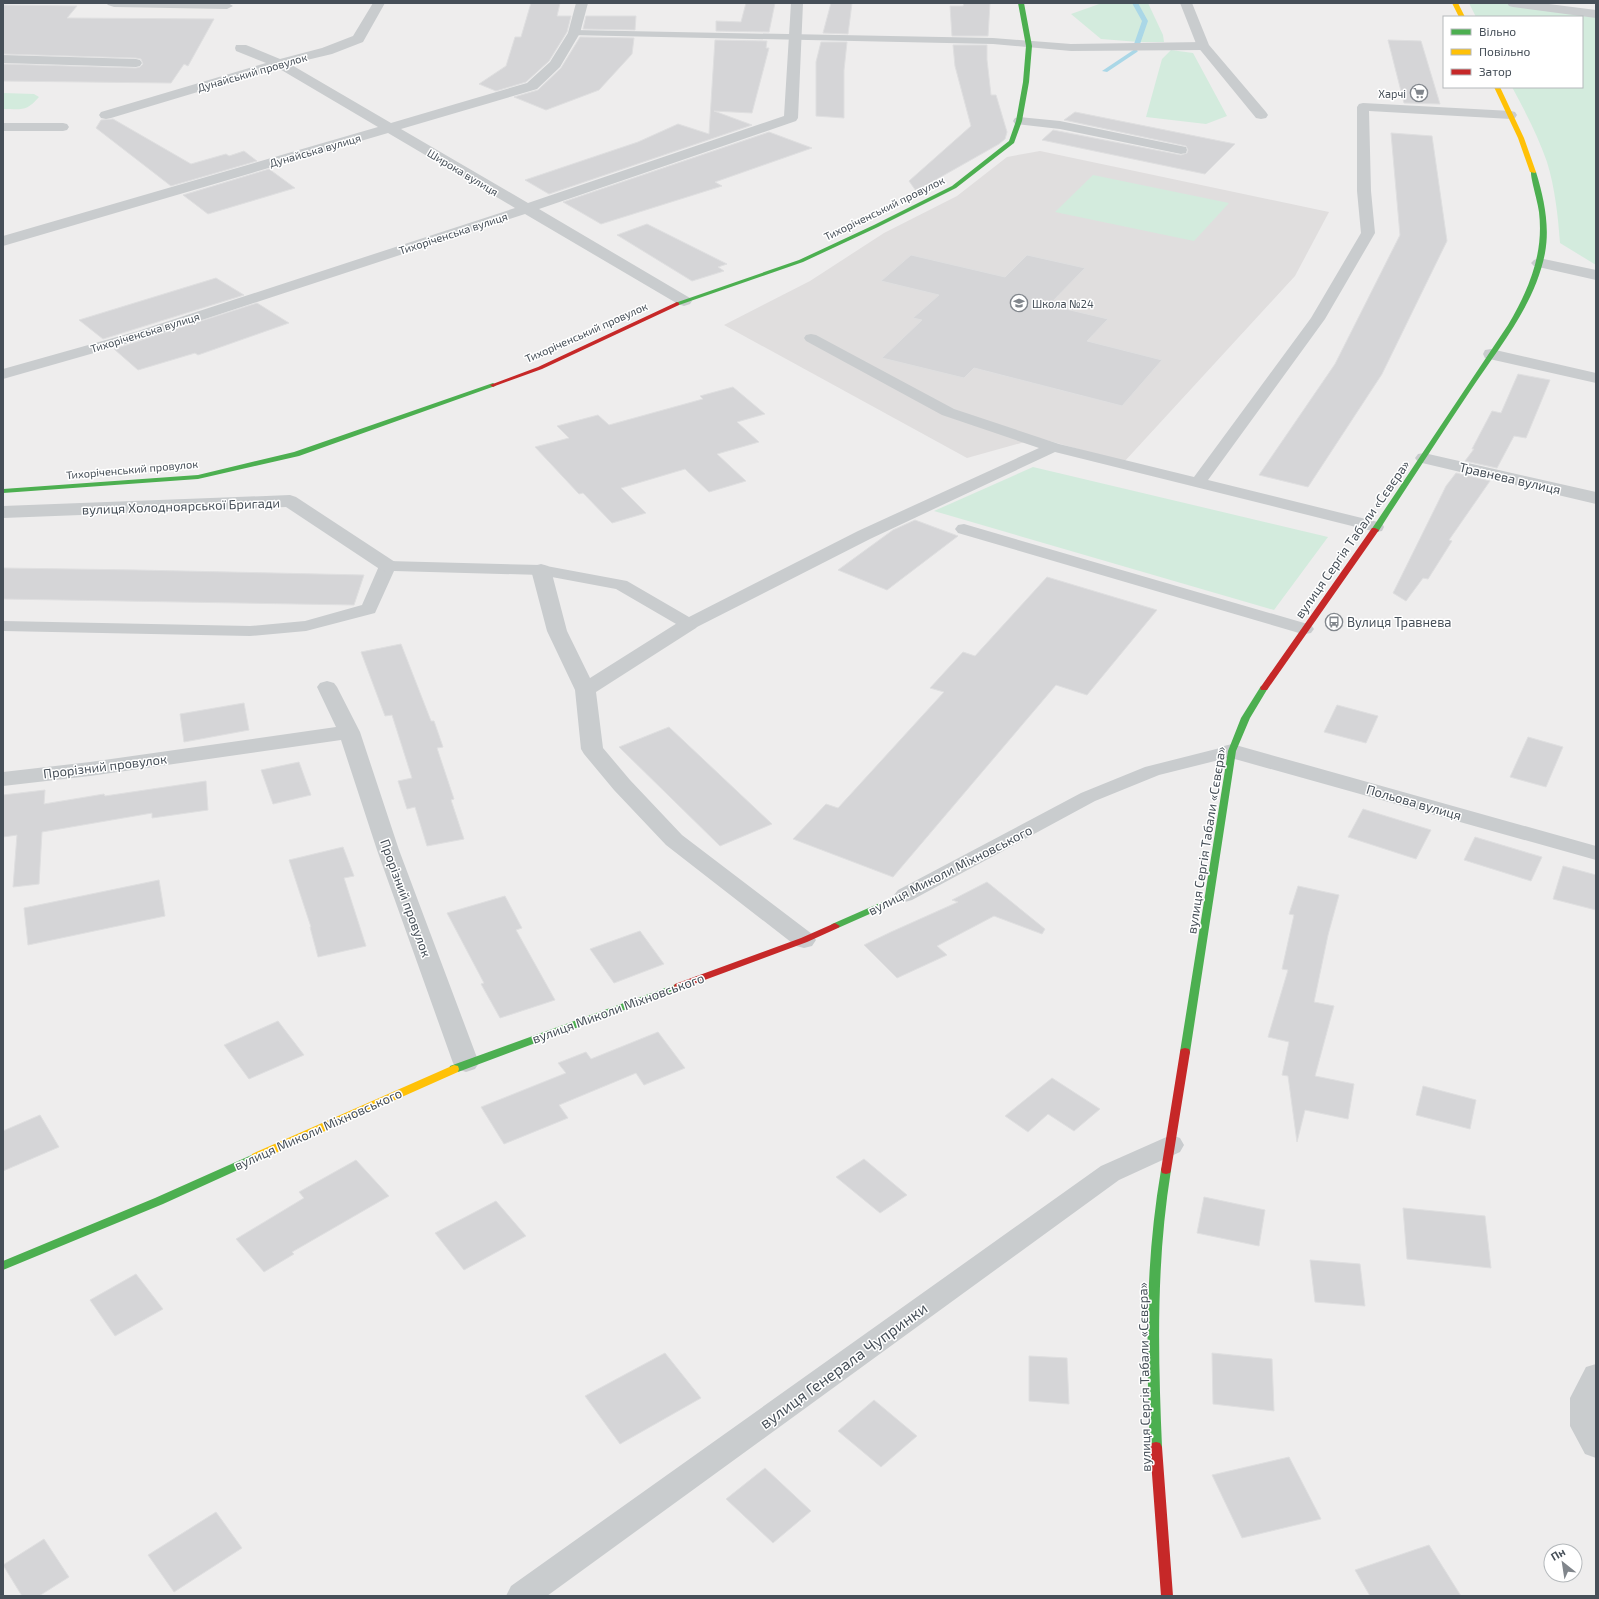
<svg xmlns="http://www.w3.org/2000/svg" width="1599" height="1599" viewBox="0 0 1599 1599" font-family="'Exo 2',sans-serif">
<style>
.education{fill:#e0dede}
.green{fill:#d3ebdd}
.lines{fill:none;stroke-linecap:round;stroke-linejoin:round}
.stream{fill:#aad7e7;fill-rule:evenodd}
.building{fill:#d5d5d7;stroke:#dfdfe0}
.lane{fill:#c9ccce;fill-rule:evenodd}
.street{fill:#c9ccce;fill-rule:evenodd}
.fast{fill:#4caf50;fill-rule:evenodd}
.slow{fill:#ffc107;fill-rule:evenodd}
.jam{fill:#c62828;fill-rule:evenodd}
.labels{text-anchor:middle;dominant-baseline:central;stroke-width:3;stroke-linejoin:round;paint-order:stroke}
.far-street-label{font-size:11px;fill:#464f58;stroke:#fff}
.far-poi-label{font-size:11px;fill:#464f58;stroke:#fff;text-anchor:end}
.street-label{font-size:13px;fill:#464f58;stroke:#fff}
.poi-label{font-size:13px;fill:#464f58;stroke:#fff;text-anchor:start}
.near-street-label{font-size:16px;fill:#464f58;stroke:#fff}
</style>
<rect width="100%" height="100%" fill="#eeeded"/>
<path class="education" d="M 1040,151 L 1329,212 L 1295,276 L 1124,462 L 1039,438 L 967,458 L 724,325 L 810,281 L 884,233 L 957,196 L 1007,157 Z"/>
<path class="green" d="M 1102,3 L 1148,3 L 1163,35 L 1164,42 L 1139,42 L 1101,39 L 1071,14 Z
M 1469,3 L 1502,3 L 1596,15 L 1596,265 L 1560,243 C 1558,216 1555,188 1547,162 C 1538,136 1525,111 1512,87 L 1582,87 L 1582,17 L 1476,17 Z
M 1171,50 L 1193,53 L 1227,116 L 1206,124 L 1146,117 L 1162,59 Z
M 3,93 L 34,94 L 39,97 C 26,112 22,109 3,109 Z
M 1093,175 L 1229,203 L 1194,241 L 1055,212 Z
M 1033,467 L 1328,537 L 1274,610 L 934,511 Z"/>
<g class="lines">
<path class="stream" d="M 1132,3 L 1138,3 L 1148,21 L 1140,44 L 1137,46 L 1134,44 L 1142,21 Z
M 1135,49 L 1138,51 L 1137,52 L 1107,72 L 1102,71 Z"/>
</g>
<path class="building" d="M 531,3 L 560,3 L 557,16 L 571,16 L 567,32 L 549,61 L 526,82 L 496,91 L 479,84 L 506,66 L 515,37 L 521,37 Z
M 746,3 L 775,3 L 769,32 L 716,31 L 716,21 L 741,22 Z
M 831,3 L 852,3 L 848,34 L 823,33 Z
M 964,3 L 990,3 L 988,36 L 952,36 L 950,6 L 963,6 Z
M 3,5 L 77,6 L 67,18 L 214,19 L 188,66 L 184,64 L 171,83 L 3,81 L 3,64 L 136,68 L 140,67 L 143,64 L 141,59 L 136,58 L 3,54 Z
M 586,16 L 636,16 L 635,30 L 583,29 Z
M 580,37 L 634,38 L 632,54 L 599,90 L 546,110 L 514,97 L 538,90 L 561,68 Z
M 715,40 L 767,41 L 766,48 L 769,48 L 752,113 L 714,111 L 752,125 L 549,194 L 525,180 L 638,142 L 678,124 L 709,134 Z
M 1388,40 L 1421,41 L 1440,104 L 1404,103 Z
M 821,42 L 847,42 L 844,70 L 844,118 L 816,116 L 816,62 Z
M 953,45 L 987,45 L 987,60 L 991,95 L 996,95 L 1007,132 L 1005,139 L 999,144 L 916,191 L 909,181 L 971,126 L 955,66 Z
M 1075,112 L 1235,144 L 1205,174 L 1042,140 L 1053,130 L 1181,155 L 1187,153 L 1188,150 L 1186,146 L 1064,120 Z
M 113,119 L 191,164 L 226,154 L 229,156 L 244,151 L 257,161 L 171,186 L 96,128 L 101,120 Z
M 769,132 L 812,148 L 715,182 L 722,186 L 601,224 L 563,202 Z
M 1391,133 L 1432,136 L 1447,241 L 1382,374 L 1308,487 L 1259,475 L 1335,364 L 1400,235 Z
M 269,169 L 295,188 L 208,214 L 183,195 Z
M 647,224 L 727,264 L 718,267 L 724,271 L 692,281 L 617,235 Z
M 911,255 L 1005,277 L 1027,255 L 1085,268 L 1049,305 L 1108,319 L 1087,341 L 1162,360 L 1122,406 L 974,368 L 964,378 L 882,358 L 922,320 L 913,318 L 939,295 L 881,281 Z
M 216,278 L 244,295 L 103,339 L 79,320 Z
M 257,303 L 289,323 L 198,355 L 195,353 L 138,370 L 114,349 Z
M 1518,374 L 1550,380 L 1526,438 L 1514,436 L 1497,468 L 1465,461 L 1474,449 L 1472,449 L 1492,411 L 1501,413 Z
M 733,387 L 765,414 L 737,422 L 759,442 L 717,454 L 746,481 L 709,492 L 685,469 L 621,488 L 646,513 L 612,523 L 583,493 L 579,494 L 535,447 L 569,438 L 557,426 L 598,415 L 609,425 L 703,399 L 700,396 Z
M 1456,473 L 1490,481 L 1449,540 L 1452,541 L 1428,579 L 1423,578 L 1406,601 L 1393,593 L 1446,486 Z
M 915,520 L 958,536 L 887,590 L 838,570 L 893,530 Z
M 3,568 L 137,570 L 364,575 L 354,605 L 3,599 Z
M 1047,577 L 1157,610 L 1087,695 L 1056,685 L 893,877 L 793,839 L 826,804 L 838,808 L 944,692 L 930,688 L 963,652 L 975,656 Z
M 401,644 L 431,721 L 434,721 L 443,747 L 437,748 L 454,799 L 451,800 L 464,839 L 427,846 L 415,807 L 407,809 L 398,781 L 412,778 L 392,715 L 385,716 L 361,652 Z
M 244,703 L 249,730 L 184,742 L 180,714 Z
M 1337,705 L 1378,716 L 1366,743 L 1324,732 Z
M 669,727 L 772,824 L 720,846 L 619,747 Z
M 1528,737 L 1563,747 L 1546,787 L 1510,777 Z
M 299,762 L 311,795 L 273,804 L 261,770 Z
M 206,781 L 208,810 L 152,818 L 152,813 L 42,832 L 39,884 L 13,887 L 17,835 L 3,837 L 3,795 L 45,790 L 44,804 L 104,794 L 105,796 Z
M 1363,809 L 1431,830 L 1416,859 L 1348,837 Z
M 1475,837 L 1542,857 L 1531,881 L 1464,860 Z
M 343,847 L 354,876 L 344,878 L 366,946 L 318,957 L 310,927 L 311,927 L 289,860 Z
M 1563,866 L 1596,875 L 1596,910 L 1553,899 Z
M 159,880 L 165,916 L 28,945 L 24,908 Z
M 987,882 L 1045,929 L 1042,934 L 994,916 L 937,946 L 947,955 L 897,978 L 864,945 L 891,932 L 958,902 L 952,900 Z
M 1298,886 L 1339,895 L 1328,935 L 1314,1002 L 1334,1006 L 1315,1076 L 1354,1084 L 1348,1119 L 1305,1110 L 1297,1142 L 1288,1076 L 1282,1075 L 1289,1042 L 1268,1037 L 1288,970 L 1282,969 L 1294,915 L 1289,914 Z
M 505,896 L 522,928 L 516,930 L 555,1000 L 500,1018 L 481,984 L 484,983 L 447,913 Z
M 640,931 L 664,964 L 614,983 L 590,949 Z
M 278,1021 L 304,1055 L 249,1079 L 224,1045 Z
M 658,1032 L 685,1068 L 644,1085 L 636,1073 L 559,1105 L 568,1118 L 504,1144 L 481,1107 L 566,1073 L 558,1063 L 586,1052 L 591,1059 Z
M 1052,1078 L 1100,1109 L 1074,1131 L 1048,1114 L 1028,1132 L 1005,1116 Z
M 1423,1086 L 1476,1100 L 1470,1129 L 1416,1115 Z
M 40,1115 L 59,1147 L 3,1171 L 3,1131 Z
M 864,1159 L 907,1195 L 880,1213 L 836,1177 Z
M 356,1160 L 389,1196 L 292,1252 L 294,1254 L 264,1272 L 236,1239 L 304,1198 L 299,1192 Z
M 1204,1197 L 1265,1210 L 1259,1246 L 1197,1233 Z
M 496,1201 L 526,1236 L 464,1270 L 435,1233 Z
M 1403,1208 L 1485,1216 L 1491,1268 L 1407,1259 Z
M 1310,1260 L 1360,1264 L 1365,1306 L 1315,1302 Z
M 136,1274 L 163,1309 L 115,1336 L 90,1300 Z
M 665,1353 L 701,1398 L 620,1444 L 585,1396 Z
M 1212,1353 L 1272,1359 L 1274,1411 L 1213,1404 Z
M 1029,1356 L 1067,1358 L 1069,1404 L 1029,1401 Z
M 874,1400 L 917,1436 L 881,1467 L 838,1431 Z
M 1289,1457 L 1321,1519 L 1242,1538 L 1212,1475 Z
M 765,1468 L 811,1511 L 773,1543 L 726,1499 Z
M 216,1512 L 242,1548 L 174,1592 L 148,1555 Z
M 44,1539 L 69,1577 L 39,1596 L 22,1596 L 3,1565 Z
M 1429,1545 L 1461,1596 L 1370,1596 L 1355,1570 Z"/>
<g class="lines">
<path class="lane" d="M 106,3 L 228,3 L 233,6 L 227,9 L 114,7 L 108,5 Z
M 574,30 L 993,38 L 1071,44 L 1203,42 L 1207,44 L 1209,46 L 1207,48 L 1203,50 L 1071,51 L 993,44 L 570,35 L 568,33 L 570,31 Z
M 3,55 L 136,59 L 140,60 L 142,63 L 140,66 L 136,67 L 3,63 Z
M 1363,103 L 1511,111 L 1515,112 L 1517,115 L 1515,118 L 1511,119 L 1369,111 L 1371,191 L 1375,233 L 1325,319 L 1208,480 L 1382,523 L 1384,527 L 1382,531 L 1376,532 L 1055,452 L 870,539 L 695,628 L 689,629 L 683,628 L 616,589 L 541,575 L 394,571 L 375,613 L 306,631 L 250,636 L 3,631 L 3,621 L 250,626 L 305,621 L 362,605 L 379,566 L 382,562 L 388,561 L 541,565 L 627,581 L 689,617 L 858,531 L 1039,448 L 942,415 L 806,341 L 804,338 L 806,335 L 811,334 L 816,335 L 954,409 L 1059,444 L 1194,477 L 1311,318 L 1361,233 L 1357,191 L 1357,107 L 1359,104 Z
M 1019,117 L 1060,121 L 1181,146 L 1186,147 L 1187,150 L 1186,153 L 1181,154 L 1060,129 L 1015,124 L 1013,121 L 1015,118 Z
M 3,123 L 63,123 L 67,124 L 69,127 L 67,130 L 63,131 L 3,131 Z
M 964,524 L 1311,625 L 1314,629 L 1311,633 L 1305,634 L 1299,633 L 958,533 L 955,529 L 958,525 Z
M 1232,745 L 1239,747 L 1242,751 L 1239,755 L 1159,775 L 1095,801 L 912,900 L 905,902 L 898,900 L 894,895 L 898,890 L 1081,793 L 1145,767 Z"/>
<path class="street" d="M 373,3 L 385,3 L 363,42 L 332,54 L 290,64 L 391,123 L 527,83 L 550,62 L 568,33 L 576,3 L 588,3 L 580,33 L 560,67 L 537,89 L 401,129 L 528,203 L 784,116 L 791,3 L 803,3 L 798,118 L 796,121 L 539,209 L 690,298 L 692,301 L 690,304 L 684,306 L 678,304 L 525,214 L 150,337 L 3,379 L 3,369 L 138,331 L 515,208 L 388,133 L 3,246 L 3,236 L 378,127 L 278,68 L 111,118 L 106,119 L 101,118 L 99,115 L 101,112 L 266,63 L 236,51 L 235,48 L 236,45 L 246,45 L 280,59 L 322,48 L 353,36 Z
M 1180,3 L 1192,3 L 1209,45 L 1266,112 L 1268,115 L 1266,118 L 1261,119 L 1256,118 L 1197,46 Z
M 1507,3 L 1541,3 L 1596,10 L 1596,18 L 1513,7 L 1509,6 Z
M 1539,258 L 1596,270 L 1596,280 L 1534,266 L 1531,263 L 1534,260 Z
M 1491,349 L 1596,373 L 1596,383 L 1485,358 L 1483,354 L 1485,350 Z
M 1424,453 L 1596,492 L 1596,504 L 1418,462 L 1415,458 L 1418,454 Z
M 290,495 L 296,497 L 395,562 L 398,566 L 395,570 L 388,572 L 381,570 L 286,507 L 3,518 L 3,506 Z
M 541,564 L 548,566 L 551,570 L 567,631 L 590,678 L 682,620 L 689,618 L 696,620 L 699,624 L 696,628 L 596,692 L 603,748 L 630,780 L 682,835 L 812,934 L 816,940 L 812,946 L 804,948 L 796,946 L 666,845 L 614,790 L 584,754 L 581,749 L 575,690 L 547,631 L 531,570 L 534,566 Z
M 327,681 L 334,683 L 337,687 L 360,732 L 399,850 L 479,1063 L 475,1069 L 466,1072 L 457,1069 L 453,1063 L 377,850 L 341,740 L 90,776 L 3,786 L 3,772 L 90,762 L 336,727 L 317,687 L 320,683 Z
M 1232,744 L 1596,846 L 1596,860 L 1224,756 L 1221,751 L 1224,746 Z
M 1171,1135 L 1180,1138 L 1184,1145 L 1180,1152 L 1119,1180 L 547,1596 L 506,1596 L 511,1586 L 1101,1166 Z
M 1596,1364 L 1596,1458 L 1585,1454 L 1570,1426 L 1570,1398 L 1586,1367 Z"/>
<path class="fast" d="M 1018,3 L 1024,3 L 1032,46 L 1029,82 L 1022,121 L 1014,143 L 956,188 L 878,227 L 803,262 L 679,305 L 675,305 L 675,303 L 799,260 L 874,225 L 952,186 L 1009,141 L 1016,121 L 1023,82 L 1026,46 Z
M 1531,171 L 1536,172 C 1544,198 1550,226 1545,253 C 1535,305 1499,347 1470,391 C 1443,431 1417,472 1390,513 L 1378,532 L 1372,532 L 1371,530 L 1508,325 C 1529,289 1544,254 1539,212 C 1538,202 1530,177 1531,171 Z
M 493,383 L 496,385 L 495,386 L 299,456 L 198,479 L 3,493 L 3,489 L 198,475 L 294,452 Z
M 1264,685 L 1268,688 L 1250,718 L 1236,751 L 1190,1052 L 1189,1055 L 1181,1055 L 1180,1052 L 1228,751 L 1241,718 L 1261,686 Z
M 905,892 L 908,893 L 910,895 L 908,897 L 838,928 L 832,928 L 830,926 L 832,924 Z
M 679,983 L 683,984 L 684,986 L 683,988 L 458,1072 L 450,1072 L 449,1069 L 450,1066 Z
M 256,1153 L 260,1154 L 261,1157 L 260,1160 L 163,1204 L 3,1270 L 3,1261 L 155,1198 Z
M 1166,1166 L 1170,1167 L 1171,1170 C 1156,1263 1158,1353 1162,1447 L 1160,1451 L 1156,1452 L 1152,1451 L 1150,1447 C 1146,1353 1145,1263 1161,1170 L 1162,1167 Z"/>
<path class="slow" d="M 1452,3 L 1458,3 L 1465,17 L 1459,17 Z
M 1494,87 L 1500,87 L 1524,138 L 1536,172 L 1535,173 L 1530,172 L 1518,138 Z
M 454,1065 L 458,1066 L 459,1069 L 458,1072 L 260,1160 L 256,1161 L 252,1160 L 251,1157 L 252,1154 Z"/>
<path class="jam" d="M 677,302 L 679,303 L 679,305 L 542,369 L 495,386 L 493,387 L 490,385 L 538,367 Z
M 1372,528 L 1375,528 L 1379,530 L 1267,690 L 1261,690 L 1260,688 Z
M 835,923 L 840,926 L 838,928 L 807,942 L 683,988 L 675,988 L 674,986 L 675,984 L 801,938 Z
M 1185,1048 L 1189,1049 L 1190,1052 L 1171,1170 L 1170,1173 L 1166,1174 L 1162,1173 L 1161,1170 L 1180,1052 L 1181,1049 Z
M 1156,1442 L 1160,1443 L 1162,1447 L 1173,1596 L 1161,1596 L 1150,1447 L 1152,1443 Z"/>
</g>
<defs>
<symbol id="supermarket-ring" viewBox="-11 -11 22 22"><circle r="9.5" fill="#fff" stroke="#81868c" stroke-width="1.5"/><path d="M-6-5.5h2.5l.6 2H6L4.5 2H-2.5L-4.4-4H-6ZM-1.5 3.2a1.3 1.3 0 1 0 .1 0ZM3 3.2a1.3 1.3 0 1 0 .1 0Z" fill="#81868c"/></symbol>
<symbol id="school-ring" viewBox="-11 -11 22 22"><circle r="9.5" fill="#fff" stroke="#81868c" stroke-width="1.5"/><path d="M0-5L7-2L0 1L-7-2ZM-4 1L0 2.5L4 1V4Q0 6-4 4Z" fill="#81868c"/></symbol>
<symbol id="bus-ring" viewBox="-11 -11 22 22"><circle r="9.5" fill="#fff" stroke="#81868c" stroke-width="1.5"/><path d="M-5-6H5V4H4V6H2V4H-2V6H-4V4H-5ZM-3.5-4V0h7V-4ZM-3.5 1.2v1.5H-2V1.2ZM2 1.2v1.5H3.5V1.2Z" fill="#81868c"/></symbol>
</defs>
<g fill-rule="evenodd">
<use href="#supermarket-ring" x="1409" y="83" width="20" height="20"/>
<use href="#school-ring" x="1009" y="293" width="20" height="20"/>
<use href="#bus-ring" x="1324" y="612" width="20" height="20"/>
</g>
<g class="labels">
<g class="far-street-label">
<text transform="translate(252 72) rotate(-16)">Дунайський провулок</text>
<text transform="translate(315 150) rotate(-16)">Дунайська вулиця</text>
<text transform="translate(463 172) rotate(31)">Широка вулиця</text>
<text transform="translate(884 208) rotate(-26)">Тихоріченський провулок</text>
<text transform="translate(453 233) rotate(-18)">Тихоріченська вулиця</text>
<text transform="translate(145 332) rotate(-17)">Тихоріченська вулиця</text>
<text transform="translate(586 332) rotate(-24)">Тихоріченський провулок</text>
<text transform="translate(132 469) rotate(-5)">Тихоріченський провулок</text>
</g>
<g class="far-poi-label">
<text x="1406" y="93">Харчі</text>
<text x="1032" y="303" text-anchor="start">Школа №24</text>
</g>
<g class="street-label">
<text transform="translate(1510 478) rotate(13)">Травнева вулиця</text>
<text transform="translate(181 506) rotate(-2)">вулиця Холодноярської Бригади</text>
<text transform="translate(1352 539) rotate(-55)">вулиця Сергія Табали «Сєвєра»</text>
<text transform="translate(105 766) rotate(-7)">Прорізний провулок</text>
<text transform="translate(1414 802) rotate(16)">Польова вулиця</text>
<text transform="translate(1206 840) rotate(-81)">вулиця Сергія Табали «Сєвєра»</text>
<text transform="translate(950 870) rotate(-27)">вулиця Миколи Міхновського</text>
<text transform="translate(406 898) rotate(70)">Прорізний провулок</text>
<text transform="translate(618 1008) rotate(-20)">вулиця Миколи Міхновського</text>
<text transform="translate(318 1129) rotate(-24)">вулиця Миколи Міхновського</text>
<text transform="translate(1144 1377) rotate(-91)">вулиця Сергія Табали «Сєвєра»</text>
</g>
<g class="poi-label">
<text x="1347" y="622">Вулиця Травнева</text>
</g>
<g class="near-street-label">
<text transform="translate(843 1365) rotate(-36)">вулиця Генерала Чупринки</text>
</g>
</g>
<rect width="1599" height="1599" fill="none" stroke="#464f58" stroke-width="8"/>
<rect x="1443" y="16" width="140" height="72" fill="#ffffff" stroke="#b5b9bc"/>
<rect x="1451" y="29" width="20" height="6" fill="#4caf50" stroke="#b5b9bc"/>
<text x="1479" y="36" font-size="12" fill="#464f58">Вільно</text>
<rect x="1451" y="49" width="20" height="6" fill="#ffc107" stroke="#b5b9bc"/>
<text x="1479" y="56" font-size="12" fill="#464f58">Повільно</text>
<rect x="1451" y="69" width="20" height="6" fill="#c62828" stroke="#b5b9bc"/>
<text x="1479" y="76" font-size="12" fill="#464f58">Затор</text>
<g transform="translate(1563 1563) rotate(330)"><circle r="19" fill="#ffffff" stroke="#b5b9bc"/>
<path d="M0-3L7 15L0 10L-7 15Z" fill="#81868c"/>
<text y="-6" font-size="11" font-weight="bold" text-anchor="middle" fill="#464f58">Пн</text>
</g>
</svg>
